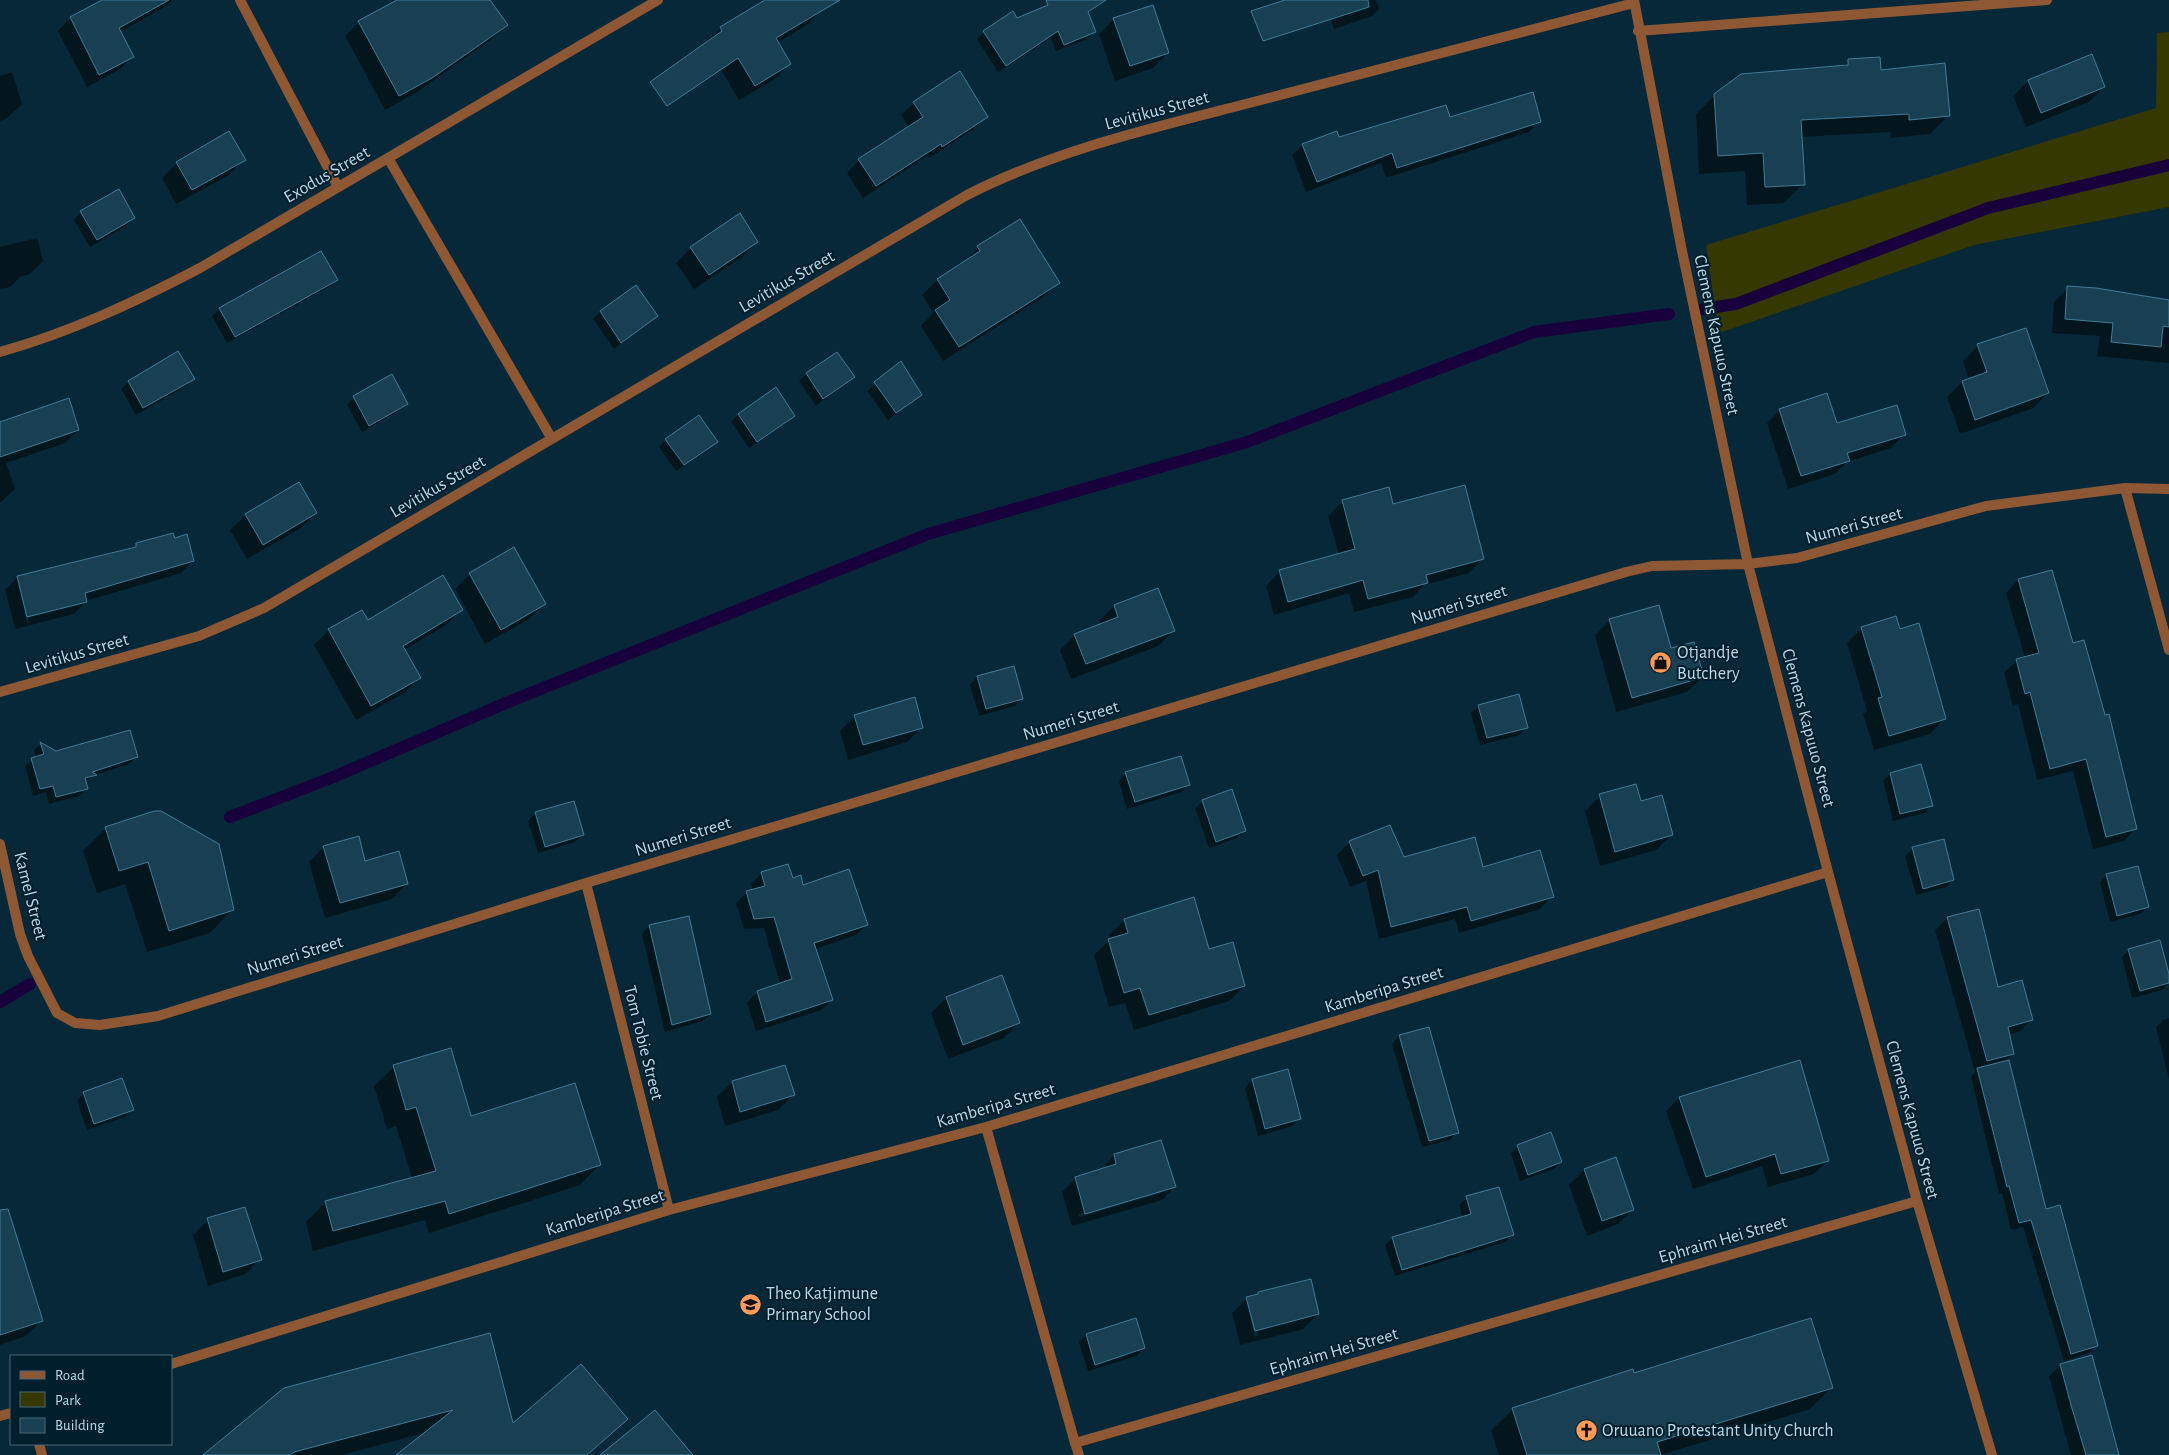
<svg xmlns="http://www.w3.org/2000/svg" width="2169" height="1455" viewBox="0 0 2169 1455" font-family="'Alegreya Sans',sans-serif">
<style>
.green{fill:#353800}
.shadow{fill:#0007;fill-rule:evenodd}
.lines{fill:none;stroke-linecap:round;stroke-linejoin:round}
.stream{stroke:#18003d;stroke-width:12}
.building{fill:#193f52;stroke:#417c9a}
.lane{stroke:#8f5835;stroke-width:10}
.street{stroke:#8f5835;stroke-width:10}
.labels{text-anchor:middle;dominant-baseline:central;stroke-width:4;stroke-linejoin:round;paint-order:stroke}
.street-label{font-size:18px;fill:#bcd9ea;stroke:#001f2d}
.poi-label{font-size:18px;fill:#bcd9ea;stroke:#001f2d;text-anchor:start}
</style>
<rect width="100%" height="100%" fill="#072838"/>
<path class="green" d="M 2169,32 L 2169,207 L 1974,245 L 1719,333 L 1706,245 L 2156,108 L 2157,33 Z"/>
<path class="shadow" d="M 103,0 L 172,0 L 166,6 L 120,32 L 133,57 L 120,69 L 87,87 L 58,31 L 70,18 Z
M 400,0 L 489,0 L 506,25 L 492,39 L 417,92 L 385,110 L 345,36 L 359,22 Z
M 769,0 L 818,0 L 823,9 L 808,24 L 777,43 L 790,63 L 775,79 L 739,100 L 705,43 L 720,28 Z
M 1065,0 L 1106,0 L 1087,14 L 1095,32 L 1087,39 L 1056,51 L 1051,38 L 998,72 L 977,39 L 984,32 Z
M 1324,0 L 1376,0 L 1379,9 L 1372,16 L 1334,29 Z
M 1114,19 L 1168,53 L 1153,68 L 1115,81 L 1099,34 Z
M 1849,61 L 1880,72 L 1949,115 L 1930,134 L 1891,138 L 1890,132 L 1801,137 L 1803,184 L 1784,203 L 1747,205 L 1745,171 L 1699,174 L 1696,114 L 1715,95 L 1843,67 Z
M 12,72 L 22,104 L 6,119 L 0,121 L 0,76 Z
M 2028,81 L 2104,87 L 2089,102 L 2026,127 L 2013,96 Z
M 914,103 L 987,116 L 974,129 L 929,158 L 927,156 L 863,198 L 847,173 L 859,160 L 909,128 L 901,115 Z
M 1449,119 L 1540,121 L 1529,132 L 1386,178 L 1381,163 L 1306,192 L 1292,155 L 1303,145 Z
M 244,159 L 229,175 L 176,204 L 162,178 L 177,163 Z
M 81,212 L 133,218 L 126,226 L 90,247 L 74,220 Z
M 37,238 L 43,261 L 30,274 L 20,277 L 10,287 L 0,289 L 0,247 Z
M 757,242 L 742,257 L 694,289 L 676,263 L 691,248 Z
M 978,247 L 1058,282 L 1043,297 L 943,361 L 921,326 L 933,313 L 922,295 L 937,280 L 964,263 Z
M 320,253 L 336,280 L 329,287 L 227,343 L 212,316 L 220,309 Z
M 2068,288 L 2169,301 L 2169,363 L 2097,356 L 2100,336 L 2052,333 L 2054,302 Z
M 600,312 L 656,316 L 614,349 L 593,319 Z
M 1978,346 L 2048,393 L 2033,408 L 1960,434 L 1947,397 L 1962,382 L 1969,380 L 1963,361 Z
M 837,354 L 853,377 L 816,406 L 799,381 L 806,374 Z
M 901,363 L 921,394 L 888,420 L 867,391 Z
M 193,379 L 186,386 L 136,415 L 121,389 L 129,382 Z
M 776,389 L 794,416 L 786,423 L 749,448 L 731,422 L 738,415 Z
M 354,397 L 406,403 L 399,411 L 362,432 L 347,405 Z
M 1780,410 L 1836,425 L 1904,434 L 1891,448 L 1847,462 L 1835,474 L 1788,489 L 1767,423 Z
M 0,423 L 78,430 L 65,443 L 6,463 L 15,489 L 0,503 Z
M 666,440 L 716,442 L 709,449 L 676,471 L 659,447 Z
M 299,484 L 316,513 L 301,528 L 247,559 L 230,530 L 246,515 Z
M 1343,501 L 1393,505 L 1483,558 L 1469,573 L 1424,585 L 1413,597 L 1354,612 L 1349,593 L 1274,615 L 1266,586 L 1280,571 L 1339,555 L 1328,516 Z
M 174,539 L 193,561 L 181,573 L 86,601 L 74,614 L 15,629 L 5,590 L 17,578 L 131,550 L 136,545 ZM 18,584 L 20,584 L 29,623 L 27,623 Z
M 470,574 L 544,604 L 529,619 L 485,644 L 455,589 Z
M 2018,580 L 2072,645 L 2136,828 L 2124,841 L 2093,849 L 2073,771 L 2037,780 L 2018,704 L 2013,706 L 2004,673 L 2017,660 L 2025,658 L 2006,593 Z
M 1114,606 L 1173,631 L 1158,646 L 1071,679 L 1060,650 L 1075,635 L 1101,625 L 1099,621 Z
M 461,610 L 446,625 L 404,650 L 420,678 L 404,693 L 356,720 L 314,645 L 329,630 L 367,622 Z
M 1610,620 L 1670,650 L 1703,677 L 1687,692 L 1616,712 L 1595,635 Z
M 1862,628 L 1945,718 L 1930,734 L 1874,750 L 1863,714 L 1867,711 L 1847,643 Z
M 977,677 L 1022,698 L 1015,706 L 979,716 L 970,685 Z
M 1479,706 L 1526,728 L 1519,735 L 1480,745 L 1471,713 Z
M 855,716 L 922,727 L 907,742 L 848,760 L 840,731 Z
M 41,744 L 56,752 L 137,757 L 129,764 L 95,775 L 85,782 L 87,789 L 79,796 L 49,804 L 46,792 L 33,796 L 25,766 L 36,758 L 34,750 Z
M 1126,773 L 1189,785 L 1181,792 L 1127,809 L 1119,781 Z
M 1890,774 L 1931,806 L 1924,813 L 1893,821 L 1883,781 Z
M 1600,796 L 1672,835 L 1656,850 L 1600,866 L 1585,811 Z
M 1203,801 L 1245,831 L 1237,838 L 1209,848 L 1195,808 Z
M 536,813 L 583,835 L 575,842 L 538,853 L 528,821 Z
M 106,828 L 232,910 L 210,933 L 147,952 L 125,884 L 97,893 L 83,851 Z
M 1350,842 L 1403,859 L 1482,869 L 1552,896 L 1540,909 L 1459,933 L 1455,919 L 1379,939 L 1366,881 L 1350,887 L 1337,855 Z
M 324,847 L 365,862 L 407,884 L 392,899 L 325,918 L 309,862 Z
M 1913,848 L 1953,880 L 1946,887 L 1916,895 L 1905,856 Z
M 762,873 L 803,887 L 866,925 L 856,935 L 815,949 L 832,1000 L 821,1010 L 756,1031 L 747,1003 L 757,992 L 780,984 L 764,928 L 744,929 L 736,903 L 747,892 L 753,891 L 751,884 Z
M 2107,875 L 2148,907 L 2140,914 L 2110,922 L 2100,882 Z
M 1978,911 L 1997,989 L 2032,1019 L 2020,1031 L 2008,1035 L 2013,1053 L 2003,1063 L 2045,1210 L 2097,1346 L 2089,1353 L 2064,1361 L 2023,1227 L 2011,1230 L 2002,1193 L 1999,1193 L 1971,1077 L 1975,1072 L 1935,930 L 1947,918 Z
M 688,917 L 710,1014 L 702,1021 L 665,1032 L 642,934 L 649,926 Z
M 1125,920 L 1208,950 L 1244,986 L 1229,1001 L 1134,1030 L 1125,1003 L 1109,1007 L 1094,955 L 1111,939 L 1109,935 Z
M 2129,950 L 2169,979 L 2169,983 L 2162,990 L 2132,998 L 2122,957 Z
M 1001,977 L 1019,1023 L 1004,1038 L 948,1059 L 931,1013 L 946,998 Z
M 2169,1018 L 2169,1079 L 2156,1027 L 2163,1020 Z
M 1399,1036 L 1457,1132 L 1450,1140 L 1422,1147 L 1392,1044 Z
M 394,1067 L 470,1117 L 599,1165 L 580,1185 L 429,1233 L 425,1220 L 313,1251 L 306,1222 L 326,1202 L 412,1178 L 396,1126 L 387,1129 L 374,1086 Z
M 785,1067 L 793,1095 L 778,1110 L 725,1126 L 717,1097 L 732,1082 Z
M 1287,1071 L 1299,1119 L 1292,1126 L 1258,1136 L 1245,1088 L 1252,1080 Z
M 84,1093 L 132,1110 L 125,1117 L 87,1130 L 77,1101 Z
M 1679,1098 L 1828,1160 L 1814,1174 L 1768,1187 L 1762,1166 L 1693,1189 L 1666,1111 Z
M 1518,1146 L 1561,1162 L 1554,1169 L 1520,1181 L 1511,1154 Z
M 1114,1155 L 1175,1187 L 1162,1200 L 1072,1226 L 1062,1192 L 1075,1179 L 1102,1170 ZM 1161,1190 L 1161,1193 L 1079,1217 L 1079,1214 Z
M 1584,1170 L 1633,1209 L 1618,1224 L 1587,1236 L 1569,1185 Z
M 1467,1197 L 1512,1235 L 1505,1242 L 1395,1276 L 1385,1245 L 1393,1238 L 1463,1218 L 1459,1205 Z
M 208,1220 L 260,1259 L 245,1274 L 208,1286 L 193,1235 Z
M 0,1266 L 41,1321 L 26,1336 L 0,1345 Z
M 1258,1293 L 1318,1314 L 1303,1329 L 1240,1345 L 1232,1313 L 1247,1298 L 1255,1296 ZM 1247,1305 L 1250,1305 L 1258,1336 L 1255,1337 Z
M 489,1335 L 513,1425 L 626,1419 L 588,1455 L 398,1455 L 427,1432 L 342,1455 L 205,1455 Z
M 1086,1335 L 1144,1348 L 1137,1356 L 1088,1371 L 1079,1342 Z
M 2061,1365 L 2117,1455 L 2071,1455 L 2049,1376 Z
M 1634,1374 L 1831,1388 L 1810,1409 L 1661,1455 L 1499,1455 L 1491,1431 L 1513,1409 Z"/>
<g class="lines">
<path class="stream" d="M 1703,309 L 1736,304 L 1988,208 L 2169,165
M 230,817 L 331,778 L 513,700 L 928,534 L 1247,442 L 1534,332 L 1669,314
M 0,1002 L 30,984"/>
</g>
<path class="building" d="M 102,0 L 169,0 L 119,28 L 134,57 L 99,75 L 70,17 Z
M 397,0 L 490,0 L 508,25 L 432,78 L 399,96 L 358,21 Z
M 765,0 L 840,0 L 776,38 L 791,64 L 755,86 L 738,58 L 667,106 L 650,82 L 722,31 L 720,27 Z
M 1046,0 L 1106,0 L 1088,12 L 1096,32 L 1064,45 L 1058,31 L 1006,66 L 983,31 L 1013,11 L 1017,18 L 1048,5 Z
M 1285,0 L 1368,0 L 1369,7 L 1263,41 L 1251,11 Z
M 1153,5 L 1169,53 L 1130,66 L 1113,18 Z
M 2092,54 L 2105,87 L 2041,113 L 2028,80 Z
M 1880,57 L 1881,70 L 1945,63 L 1950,116 L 1909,120 L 1909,114 L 1801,120 L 1805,185 L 1765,187 L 1763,153 L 1718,156 L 1714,94 L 1741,74 L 1848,65 L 1848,59 Z
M 960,71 L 988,117 L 942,147 L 941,144 L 876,186 L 858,159 L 923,117 L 913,102 Z
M 1533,92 L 1541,122 L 1397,168 L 1392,153 L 1317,182 L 1302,144 L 1337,131 L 1339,137 L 1446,105 L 1450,117 Z
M 229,131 L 246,160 L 192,190 L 176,162 Z
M 119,189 L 135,218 L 97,240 L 80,211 Z
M 740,213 L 758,242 L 709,275 L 690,247 Z
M 1020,219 L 1060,283 L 959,347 L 935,310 L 950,300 L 937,279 L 980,251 L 977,246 Z
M 321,251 L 338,280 L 235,337 L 219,308 Z
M 636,285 L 658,316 L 621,343 L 600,311 Z
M 2067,286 L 2096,288 L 2169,300 L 2169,327 L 2163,326 L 2161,347 L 2111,342 L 2113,323 L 2065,319 Z
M 2026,328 L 2049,393 L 1975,420 L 1962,381 L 1987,372 L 1977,344 Z
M 178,351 L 195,379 L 143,408 L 128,381 Z
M 837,352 L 855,377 L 823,399 L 806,373 Z
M 901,361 L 922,395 L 896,413 L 874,382 Z
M 392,374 L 408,404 L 369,426 L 353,396 Z
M 776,387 L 795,416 L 757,442 L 738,414 Z
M 1827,393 L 1837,423 L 1897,405 L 1906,435 L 1847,453 L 1850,461 L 1801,476 L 1779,409 Z
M 69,398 L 79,430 L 0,457 L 0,422 Z
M 699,415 L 718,442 L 684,465 L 665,439 Z
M 299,482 L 317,513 L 263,545 L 245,514 Z
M 1465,485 L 1484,559 L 1426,575 L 1428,583 L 1368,599 L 1363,580 L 1288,602 L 1279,570 L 1355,549 L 1342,500 L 1389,487 L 1393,504 Z
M 173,533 L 175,538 L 187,534 L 194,561 L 85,593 L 87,602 L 27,617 L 17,576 L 136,547 L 136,543 Z
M 514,547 L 546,604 L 501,630 L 469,573 Z
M 2052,570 L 2073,643 L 2084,640 L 2105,715 L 2109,714 L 2137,829 L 2106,837 L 2086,759 L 2050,769 L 2030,692 L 2025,694 L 2016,659 L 2039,653 L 2018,579 Z
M 443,575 L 463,610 L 403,646 L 421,678 L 371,706 L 328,629 L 362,610 L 368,620 Z
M 1158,588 L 1175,631 L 1086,664 L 1074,634 L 1118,617 L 1114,605 Z
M 1659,605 L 1671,648 L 1694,642 L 1704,677 L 1632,698 L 1609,619 Z
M 1896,616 L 1900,629 L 1919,623 L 1946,719 L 1889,736 L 1878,698 L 1882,697 L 1861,627 Z
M 1014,666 L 1023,699 L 986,709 L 977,676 Z
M 1519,694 L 1528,728 L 1487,738 L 1478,705 Z
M 915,697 L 923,728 L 863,745 L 854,715 Z
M 130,730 L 138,757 L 92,772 L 97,775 L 85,778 L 88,789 L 56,797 L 53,786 L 40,789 L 31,758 L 44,754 L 40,742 L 56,751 Z
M 1181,756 L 1190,785 L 1135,802 L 1125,772 Z
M 1921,764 L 1933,806 L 1900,814 L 1890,773 Z
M 1636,784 L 1641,801 L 1662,795 L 1673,835 L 1615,852 L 1599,794 Z
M 1232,789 L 1246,831 L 1216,842 L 1202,800 Z
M 574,801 L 584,835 L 545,847 L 535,812 Z
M 154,811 L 161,811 L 219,844 L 234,910 L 169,931 L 148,862 L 119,871 L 105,827 Z
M 1390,825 L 1404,857 L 1475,837 L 1483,867 L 1540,850 L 1554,897 L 1471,921 L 1467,907 L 1391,927 L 1378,870 L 1363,876 L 1349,841 Z
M 359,836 L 365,861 L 399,851 L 408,884 L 340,903 L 323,846 Z
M 1944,839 L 1954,880 L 1923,889 L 1912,847 Z
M 788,864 L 793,878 L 801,875 L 803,885 L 849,869 L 868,925 L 814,943 L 833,1000 L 766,1022 L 757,991 L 792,979 L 774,917 L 754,919 L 746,891 L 765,886 L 761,872 Z
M 2138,866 L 2149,907 L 2117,916 L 2106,874 Z
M 1194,897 L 1209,949 L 1233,942 L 1245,986 L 1149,1015 L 1140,988 L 1124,993 L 1108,939 L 1128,933 L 1124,919 Z
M 1979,909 L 1998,987 L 2022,980 L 2033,1020 L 2008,1027 L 2014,1054 L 1987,1061 L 1947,917 Z
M 689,916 L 711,1014 L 672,1025 L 649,925 Z
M 2160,940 L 2169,974 L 2169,983 L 2140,991 L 2128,949 Z
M 1002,975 L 1020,1023 L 963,1045 L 946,997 Z
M 1429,1027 L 1459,1133 L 1429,1141 L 1399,1035 Z
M 451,1048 L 471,1116 L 575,1083 L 601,1165 L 449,1214 L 445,1201 L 333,1231 L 325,1201 L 436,1171 L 416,1107 L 406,1110 L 393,1065 Z
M 1800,1060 L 1829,1161 L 1781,1174 L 1775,1154 L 1706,1177 L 1679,1097 Z
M 2009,1060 L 2046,1209 L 2060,1205 L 2098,1346 L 2071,1354 L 2031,1220 L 2019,1223 L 2009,1186 L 2007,1187 L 1977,1068 Z
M 785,1065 L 795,1095 L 740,1112 L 732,1081 Z
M 1288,1069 L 1301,1119 L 1265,1129 L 1252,1079 Z
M 122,1078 L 134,1110 L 94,1124 L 83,1092 Z
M 1551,1132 L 1562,1162 L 1528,1175 L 1517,1145 Z
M 1161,1140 L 1176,1187 L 1085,1214 L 1075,1177 L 1116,1164 L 1114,1154 Z
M 1616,1157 L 1634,1210 L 1602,1221 L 1584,1169 Z
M 1499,1187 L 1514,1235 L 1402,1270 L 1392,1237 L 1471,1214 L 1466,1196 Z
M 245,1207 L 262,1260 L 223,1272 L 207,1218 Z
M 8,1209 L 43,1321 L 0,1335 L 0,1210 Z
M 1311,1279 L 1319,1314 L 1255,1331 L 1246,1297 L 1258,1294 L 1258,1292 Z
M 1136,1318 L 1145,1348 L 1095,1365 L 1086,1334 Z
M 1811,1318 L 1833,1388 L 1657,1442 L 1661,1455 L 1527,1455 L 1512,1408 L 1633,1369 L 1634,1373 Z
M 490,1333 L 513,1423 L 581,1364 L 628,1419 L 587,1455 L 396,1455 L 453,1410 L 294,1452 L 290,1455 L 203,1455 L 284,1388 Z
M 2092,1355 L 2119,1455 L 2086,1455 L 2071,1405 L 2060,1364 Z
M 655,1410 L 693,1455 L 600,1455 Z"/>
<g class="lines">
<path class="lane" d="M 1075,1443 L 1079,1455"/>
<path class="street" d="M 240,0 L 338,187
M 1634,0 L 1682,251 L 1748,564 L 1828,872 L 1917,1201 L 1992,1455
M 1638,31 L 2047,0
M 388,158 L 552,439
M 0,352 C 71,332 135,302 200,268 L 658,0
M 2125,488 L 2169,650
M 0,692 L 199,636 L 264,608 L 967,195 C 1059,148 1161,126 1261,100 C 1385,68 1510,35 1634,3
M 0,844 L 20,934 L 28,956 L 57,1013 L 75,1023 L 100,1025 L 158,1016 L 586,883 L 1626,572 L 1652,566 L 1748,564 L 1797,558 L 1986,506 L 2125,488 L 2169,489
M 586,883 L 669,1210
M 986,1127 L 1075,1443 L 1917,1201
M 171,1364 L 669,1210 L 986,1127 L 1828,872
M 0,1416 L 11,1413
M 39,1444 L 42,1455"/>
</g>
<defs>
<symbol id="shop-disc" viewBox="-11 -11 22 22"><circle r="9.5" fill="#ff9b59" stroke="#001f2d"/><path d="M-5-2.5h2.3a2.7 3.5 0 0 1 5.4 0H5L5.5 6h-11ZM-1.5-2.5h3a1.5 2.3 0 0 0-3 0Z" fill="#111"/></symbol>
<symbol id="school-disc" viewBox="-11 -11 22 22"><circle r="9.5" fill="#ff9b59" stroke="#001f2d"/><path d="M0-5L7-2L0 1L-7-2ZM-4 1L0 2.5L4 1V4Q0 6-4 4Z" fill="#111"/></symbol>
<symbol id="church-disc" viewBox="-11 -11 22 22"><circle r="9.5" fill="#ff9b59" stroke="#001f2d"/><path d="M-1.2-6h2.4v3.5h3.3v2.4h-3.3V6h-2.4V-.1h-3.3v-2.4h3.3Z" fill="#111"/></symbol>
</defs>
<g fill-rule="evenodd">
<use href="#shop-disc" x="1648" y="650" width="25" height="25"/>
<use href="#school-disc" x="738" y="1292" width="25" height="25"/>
<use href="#church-disc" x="1574" y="1418" width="25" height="25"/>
</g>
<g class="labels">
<g class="street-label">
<text transform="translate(1157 111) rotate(-15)">Levitikus Street</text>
<text transform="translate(327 175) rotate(-30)">Exodus Street</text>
<text transform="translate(787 282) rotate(-30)">Levitikus Street</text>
<text transform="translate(1716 335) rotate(78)">Clemens Kapuuo Street</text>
<text transform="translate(438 487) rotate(-30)">Levitikus Street</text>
<text transform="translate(1854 526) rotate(-15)">Numeri Street</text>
<text transform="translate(1459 605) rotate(-17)">Numeri Street</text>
<text transform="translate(77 654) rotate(-16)">Levitikus Street</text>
<text transform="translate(1071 721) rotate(-17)">Numeri Street</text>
<text transform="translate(1808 728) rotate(75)">Clemens Kapuuo Street</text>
<text transform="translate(683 837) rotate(-17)">Numeri Street</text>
<text transform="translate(30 896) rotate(76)">Kamel Street</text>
<text transform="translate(295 956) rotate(-17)">Numeri Street</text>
<text transform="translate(1384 990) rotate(-17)">Kamberipa Street</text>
<text transform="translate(643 1043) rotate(76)">Tom Tobie Street</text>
<text transform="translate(996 1106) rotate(-16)">Kamberipa Street</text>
<text transform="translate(1912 1120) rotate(75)">Clemens Kapuuo Street</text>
<text transform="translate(605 1213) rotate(-17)">Kamberipa Street</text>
<text transform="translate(1723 1240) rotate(-16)">Ephraim Hei Street</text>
<text transform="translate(1334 1352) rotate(-16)">Ephraim Hei Street</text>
</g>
<g class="poi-label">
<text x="1677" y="653">Otjandje<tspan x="1677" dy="21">Butchery</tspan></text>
<text x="766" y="1294">Theo Katjimune<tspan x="766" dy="21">Primary School</tspan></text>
<text x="1602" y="1431">Oruuano Protestant Unity Church</text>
</g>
</g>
<rect x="10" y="1355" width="162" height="90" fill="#001f2d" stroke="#4b6979"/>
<rect x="20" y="1371" width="25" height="8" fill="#8f5835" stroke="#4b6979"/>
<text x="55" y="1380" font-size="15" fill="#bcd9ea">Road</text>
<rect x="20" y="1392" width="25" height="15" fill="#353800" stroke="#4b6979"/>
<text x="55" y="1405" font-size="15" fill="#bcd9ea">Park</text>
<rect x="20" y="1418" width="25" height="15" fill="#193f52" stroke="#4b6979"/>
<text x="55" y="1430" font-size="15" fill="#bcd9ea">Building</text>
</svg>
